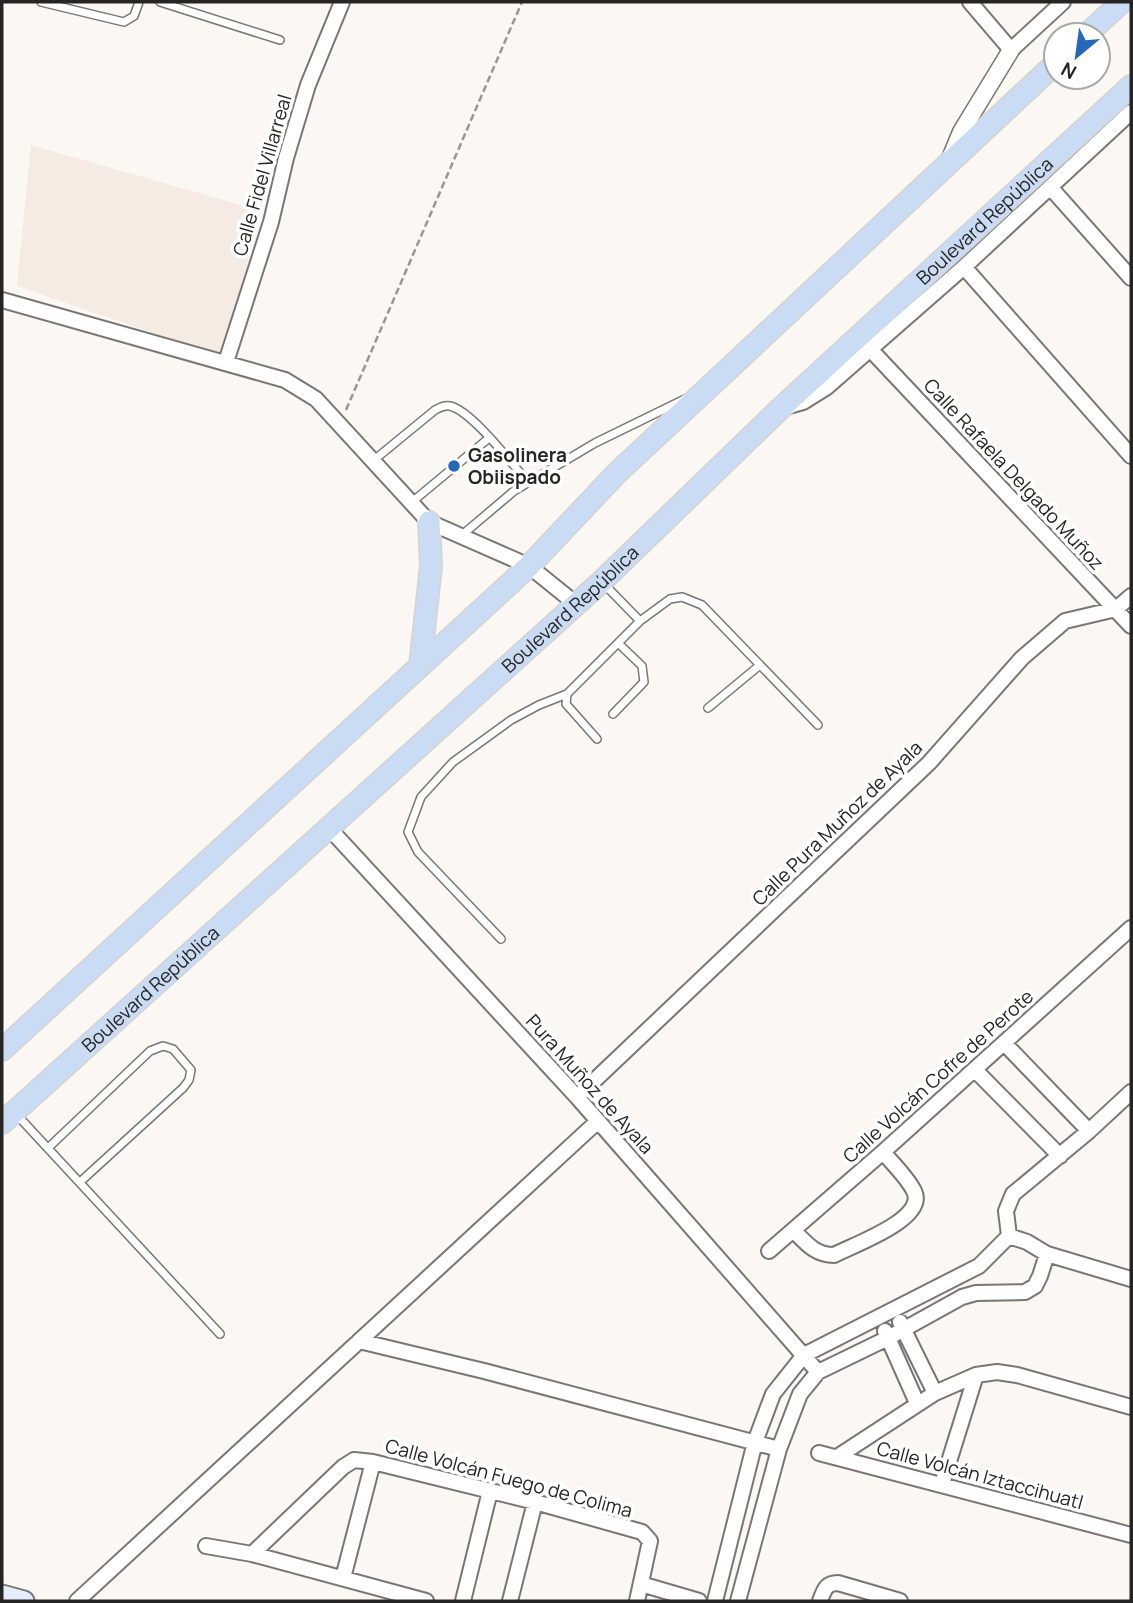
<svg xmlns="http://www.w3.org/2000/svg" width="1133" height="1603" viewBox="0 0 1133 1603" font-family="Manrope,sans-serif">
<style>
.built{fill:#f5ebe2}
.lines{fill:none;stroke-linecap:round;stroke-linejoin:round}
.service-casing{stroke:#797673;stroke-width:10}
.minor-casing{stroke:#797673;stroke-width:18}
.tertiary-casing{stroke:#797673;stroke-width:19}
.secondary-casing{stroke:#797673;stroke-width:23}
.primary-casing{stroke:#d4d3d3;stroke-width:24}
.path{stroke:#999694;stroke-width:2.5;stroke-dasharray:7 3.5;stroke-linecap:butt}
.service{stroke:#fff;stroke-width:7}
.minor{stroke:#fff;stroke-width:14}
.tertiary{stroke:#fff;stroke-width:16}
.secondary{stroke:#e4eefa;stroke-width:19}
.primary{stroke:#cadcf4;stroke-width:21}
.poi-dot{fill:#2567b8;stroke:#fff;stroke-width:2.5}
.labels{text-anchor:middle;dominant-baseline:central;stroke-width:7;stroke-linejoin:round;paint-order:stroke}
.street-label{font-size:19px;fill:#262524;stroke:#fff}
.poi-label{font-size:19px;font-weight:bold;fill:#262524;stroke:#fff;text-anchor:start}
</style>
<rect width="100%" height="100%" fill="#fbf7f3"/>
<path class="built" d="M 31,145 L 261,211 L 222,357 L 17,286 Z"/>
<g class="lines">
<defs>
<path id="service" d="M 41,2 L 124,22 L 134,16 L 139,2
M 160,2 L 280,40
M 374,460 L 435,410 C 441,407 444,405 450,406 C 472,411 512,464 528,482
M 412,502 L 489,438
M 462,535 L 514,491 L 595,443 L 685,399
M 604,584 L 640,621
M 567,694 L 566,704 L 597,739
M 708,708 L 760,665
M 613,714 L 644,682 L 642,666 L 618,643
M 501,939 L 418,852 L 408,832 L 421,797 L 453,762 L 511,720 L 539,705 L 567,694 L 640,621 L 670,599 L 682,597 L 702,605 L 818,725
M 17,1115 L 220,1334
M 48,1148 L 150,1051 L 163,1046 L 173,1049 L 191,1070 L 189,1080 L 183,1088 L 80,1182"/>
<path id="minor" d="M 970,2 L 1011,50 L 1063,2
M 1050,187 L 1131,278
M 964,267 L 1131,456
M 2,300 L 285,380 L 316,399 L 429,522 L 529,566 L 576,604
M 869,348 L 1131,626
M 226,362 L 271,222 L 286,158 L 308,85 L 342,2
M 785,407 L 803,402 L 827,387 L 964,267 L 1131,112
M 328,827 L 577,1097 L 818,1372
M 1004,1043 L 1089,1131
M 975,1070 L 1060,1156
M 577,1097 L 929,763 L 1022,658 L 1065,621 L 1116,609 L 1131,596
M 793,1230 C 806,1243 815,1255 834,1255 C 853,1245 928,1219 914,1191 C 907,1177 893,1164 883,1152
M 1009,1236 L 1006,1211 L 1013,1194 L 1089,1131 L 1131,1092
M 1009,1236 L 1027,1242 L 1047,1254 L 1131,1279
M 769,1251 L 883,1152 L 1131,928
M 900,1322 L 935,1393
M 885,1331 L 917,1403
M 359,1341 L 484,1371 L 779,1449
M 819,1453 L 1131,1535
M 837,1457 L 935,1393 L 976,1375 L 997,1372 L 1017,1375 L 1131,1407
M 942,1484 L 976,1375
M 206,1546 L 252,1554 L 426,1601
M 252,1554 L 343,1467 L 354,1460 L 373,1462 L 535,1502 L 642,1532 L 650,1541 L 637,1601
M 343,1578 L 373,1462
M 641,1584 L 699,1601
M 77,1601 L 598,1121
M 463,1601 L 490,1491
M 510,1601 L 535,1502
M 715,1601 L 755,1442 L 773,1394 L 804,1355 L 979,1266 L 1009,1236
M 738,1601 L 779,1449 L 800,1394 L 818,1372 L 888,1338 L 962,1297 L 976,1293 L 1025,1292 L 1035,1286 L 1040,1276 L 1047,1254
M 820,1601 C 824,1591 825,1583 838,1583 L 900,1601"/>
<path id="tertiary" d="M 949,161 L 961,132 L 1011,50"/>
<path id="secondary" d="M 2,1595 L 24,1601"/>
<g id="primary">
<path d="M 1086,35 L 1122,2"/>
<path d="M 420,666 L 431,566 L 429,522"/>
<path d="M 2,1050 L 529,566 L 617,473 L 1056,63"/>
<path id="s1" d="M 2,1123 L 601,582 L 781,408 L 1131,86"/>
</g>
</defs>
<use href="#service" class="service-casing"/>
<use href="#minor" class="minor-casing"/>
<use href="#tertiary" class="tertiary-casing"/>
<use href="#secondary" class="secondary-casing"/>
<use href="#primary" class="primary-casing"/>
<path class="path" d="M 346,410 L 522,2"/>
<use href="#service" class="service"/>
<use href="#minor" class="minor"/>
<use href="#tertiary" class="tertiary"/>
<use href="#secondary" class="secondary"/>
<use href="#primary" class="primary"/>
</g>
<circle class="poi-dot" cx="454" cy="466" r="7"/>
<g class="labels">
<g class="street-label">
<text transform="translate(262 175) rotate(-74)">Calle Fidel Villarreal</text>
<text stroke="none"><textPath href="#s1" startOffset="1334">Boulevard República</textPath></text>
<text transform="translate(1014 474) rotate(47)">Calle Rafaela Delgado Muñoz</text>
<text stroke="none"><textPath href="#s1" startOffset="766">Boulevard República</textPath></text>
<text transform="translate(837 823) rotate(-44)">Calle Pura Muñoz de Ayala</text>
<text stroke="none"><textPath href="#s1" startOffset="200">Boulevard República</textPath></text>
<text transform="translate(938 1076) rotate(-42)">Calle Volcán Cofre de Perote</text>
<text transform="translate(590 1084) rotate(48)">Pura Muñoz de Ayala</text>
<text transform="translate(980 1475) rotate(15)">Calle Volcán Iztaccihuatl</text>
<text transform="translate(509 1478) rotate(15)">Calle Volcán Fuego de Colima</text>
</g>
<g class="poi-label">
<text x="468" y="455">Gasolinera<tspan x="468" dy="22">Obiispado</tspan></text>
</g>
</g>
<rect width="1133" height="1603" fill="none" stroke="#262524" stroke-width="7"/>
<g transform="translate(1077 56) rotate(209)"><circle r="33" fill="#ffffff" stroke="#a8a8a7" stroke-width="2"/>
<path d="M0-5L12 26L0 18L-12 26Z" fill="#2567b8"/>
<text y="-10" font-size="19" font-weight="bold" text-anchor="middle" fill="#262524">N</text>
</g>
</svg>
